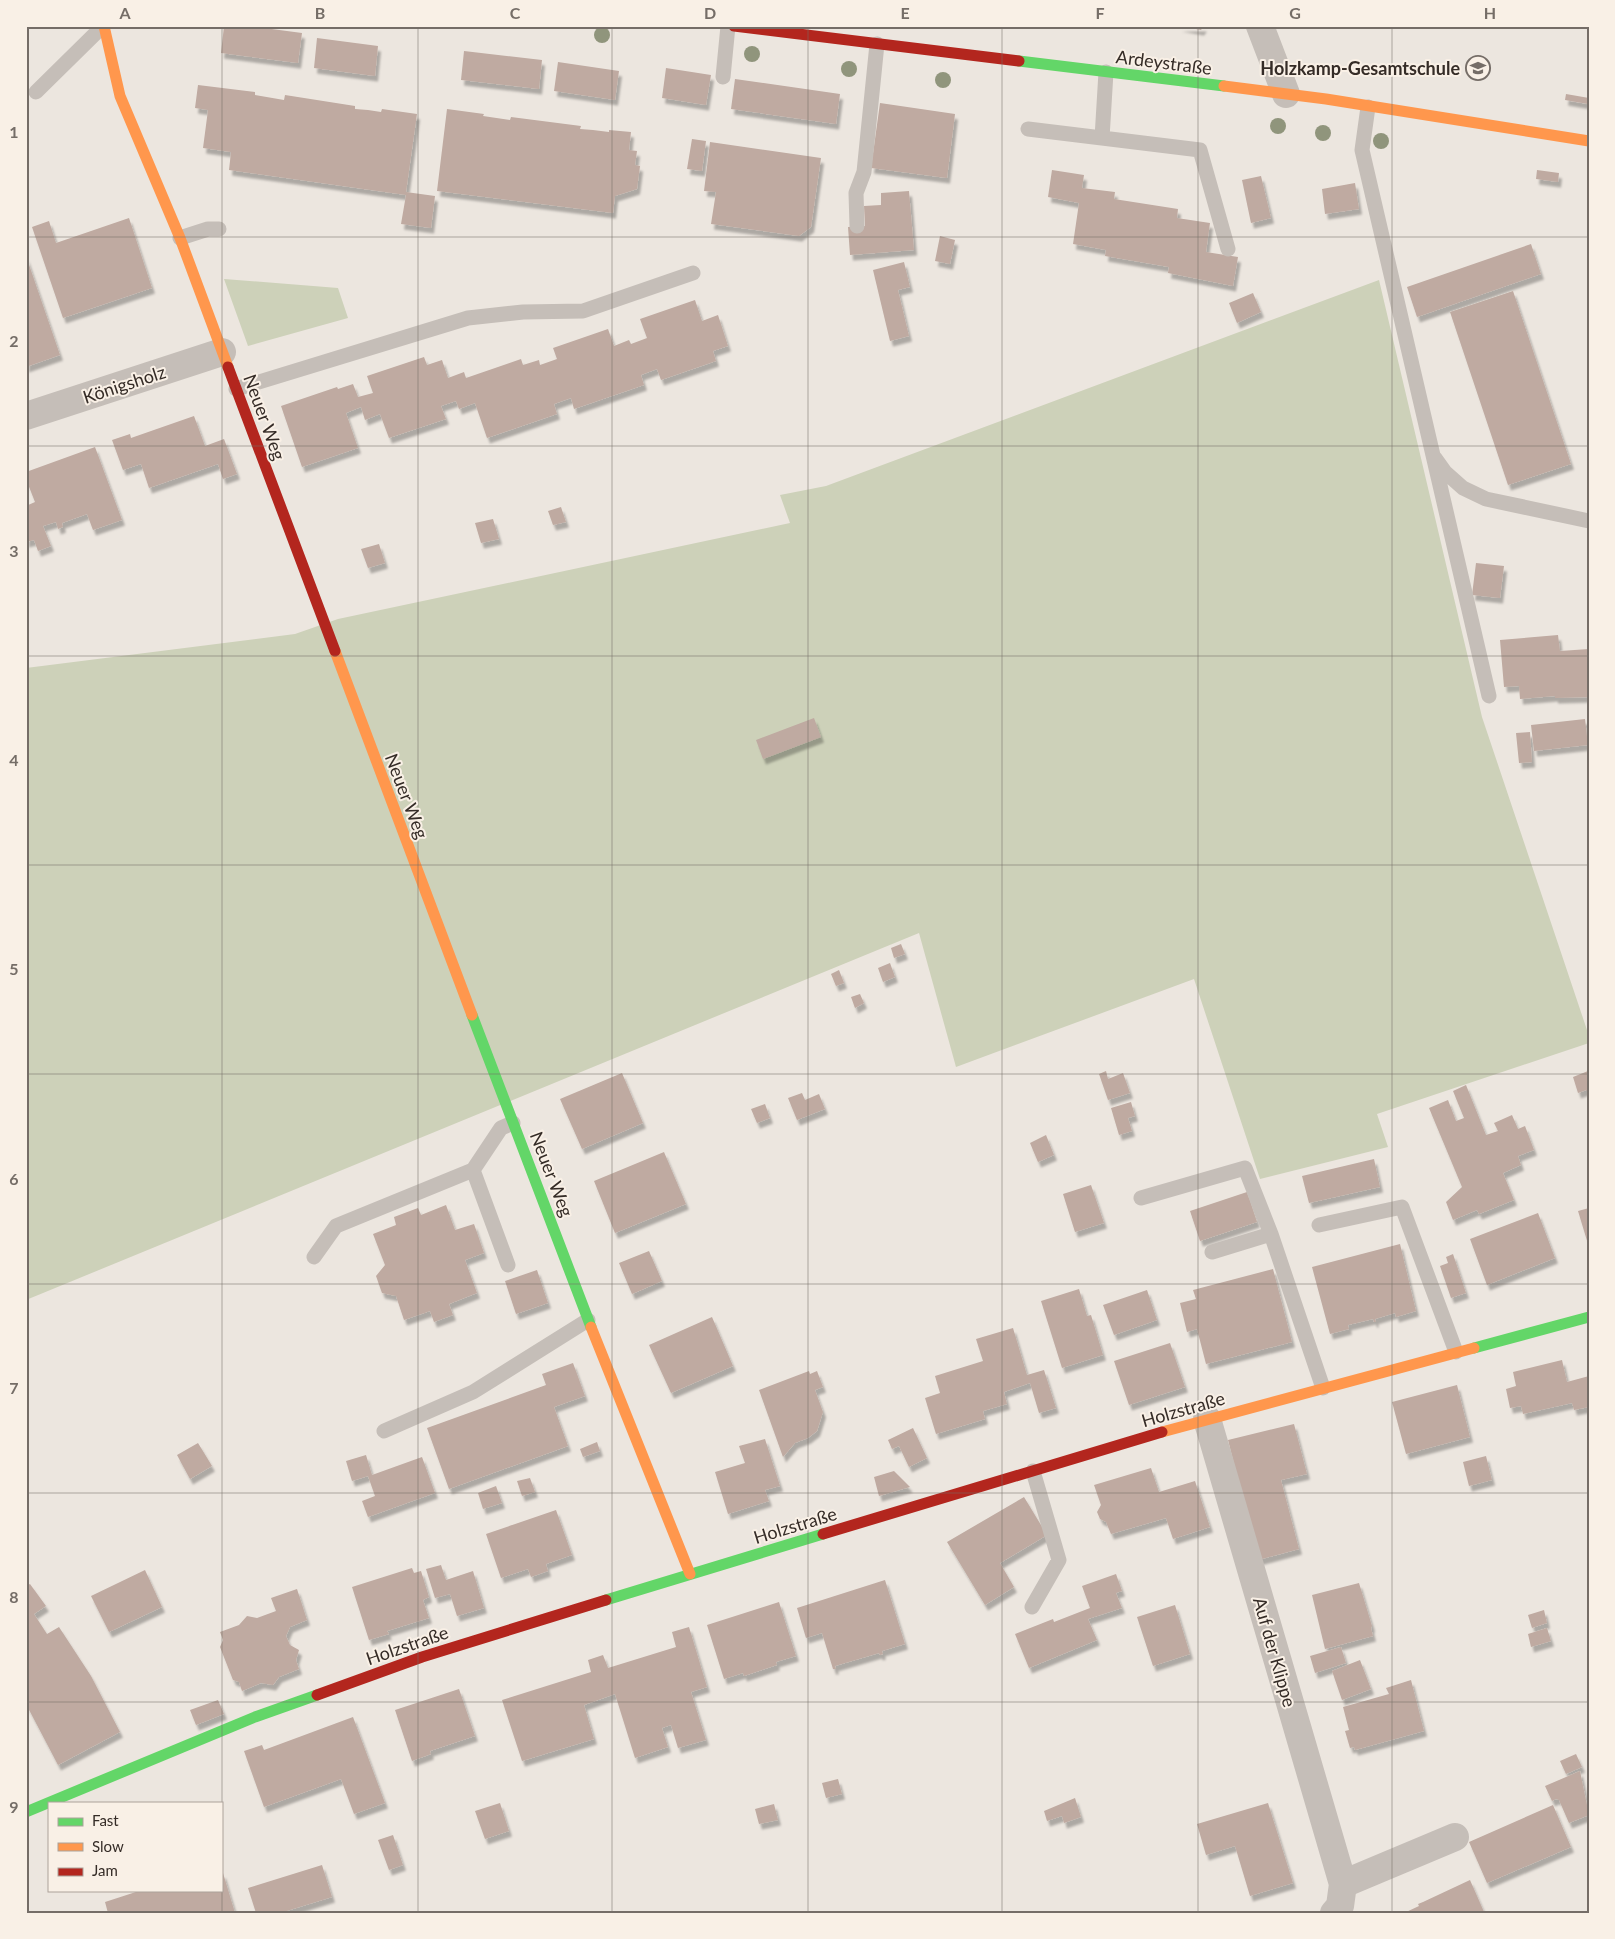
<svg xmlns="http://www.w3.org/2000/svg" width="1615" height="1939" viewBox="0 0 1615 1939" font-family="Lato,sans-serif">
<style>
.green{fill:#cdd1b9}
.building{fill:#bfaaa1;filter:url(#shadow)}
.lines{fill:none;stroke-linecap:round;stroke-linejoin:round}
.lane{stroke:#c5beb8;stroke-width:15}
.street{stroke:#c5beb8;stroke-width:28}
.fast{stroke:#63d668;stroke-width:11}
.slow{stroke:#ff974d;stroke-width:11}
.jam{stroke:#b3261e;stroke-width:11}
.tree{fill:#90957c}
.grid{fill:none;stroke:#756d67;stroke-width:1;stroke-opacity:0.55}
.labels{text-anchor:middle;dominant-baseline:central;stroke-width:4;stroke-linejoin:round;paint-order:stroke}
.street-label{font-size:18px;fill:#352c27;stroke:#f9f0e6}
.poi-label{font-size:18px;font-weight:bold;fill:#352c27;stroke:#f9f0e6;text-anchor:end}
.neatline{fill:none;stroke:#756d67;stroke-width:2}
.grid-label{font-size:16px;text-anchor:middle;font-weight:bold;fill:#756d67}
</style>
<defs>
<filter id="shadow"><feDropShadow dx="3" dy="5.5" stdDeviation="1" flood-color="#0004"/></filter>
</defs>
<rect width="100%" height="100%" fill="#ece6df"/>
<path class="green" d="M 224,279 L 338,288 L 348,318 L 248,346 Z
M 1379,280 L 1482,717 L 1589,1036 L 1589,1043 L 1377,1114 L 1388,1147 L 1260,1179 L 1194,979 L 956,1067 L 919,933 L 26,1300 L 26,668 L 295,634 L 338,619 L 790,523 L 780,495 L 826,486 Z"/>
<path class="building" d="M 224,26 L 249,26 L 302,33 L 298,63 L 221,53 Z
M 1179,26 L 1204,26 L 1201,30 Z
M 317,38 L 378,46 L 375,76 L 314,68 Z
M 464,51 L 542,60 L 539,89 L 461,80 Z
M 558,62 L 619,71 L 615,100 L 554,91 Z
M 666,68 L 711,75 L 706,105 L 662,98 Z
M 735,79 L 840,94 L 836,124 L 731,109 Z
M 198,85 L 255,92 L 255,95 L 284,100 L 285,95 L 355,106 L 355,109 L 368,110 L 381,112 L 382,109 L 417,114 L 406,192 L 435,196 L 431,228 L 401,224 L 406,195 L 229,170 L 231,152 L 203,148 L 208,110 L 195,108 Z
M 1566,94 L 1589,98 L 1588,104 L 1565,100 Z
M 880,103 L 955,114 L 947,178 L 871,168 Z
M 447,109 L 484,114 L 483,116 L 510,120 L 511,117 L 581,126 L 580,129 L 593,130 L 609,132 L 609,130 L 631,132 L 629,150 L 637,151 L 635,165 L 640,166 L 637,189 L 615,196 L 613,213 L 437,191 Z
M 692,139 L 706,141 L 702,171 L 687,169 Z
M 710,142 L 821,158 L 811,227 L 799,236 L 711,224 L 716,192 L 704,191 Z
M 1052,170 L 1084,175 L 1082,188 L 1115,192 L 1114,199 L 1178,209 L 1177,218 L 1210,223 L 1206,252 L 1238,257 L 1233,286 L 1168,273 L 1169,267 L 1105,256 L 1106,250 L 1073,244 L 1079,203 L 1048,197 Z
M 1537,170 L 1559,173 L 1558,182 L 1536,179 Z
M 1261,176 L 1271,218 L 1251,223 L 1242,180 Z
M 1355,183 L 1359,209 L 1325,214 L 1322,189 Z
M 909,191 L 914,250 L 850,255 L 848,227 L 865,226 L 864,206 L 881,205 L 881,193 Z
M 129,218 L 152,288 L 63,318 L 32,227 L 49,221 L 56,243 Z
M 940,236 L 955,240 L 950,264 L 935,261 Z
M 1531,244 L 1541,274 L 1417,317 L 1407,287 Z
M 26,256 L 60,355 L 26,367 Z
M 904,262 L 910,287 L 898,290 L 909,336 L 890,341 L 873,270 Z
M 1513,291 L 1571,464 L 1508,485 L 1450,312 Z
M 1253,293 L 1261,312 L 1237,323 L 1229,303 Z
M 695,300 L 702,321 L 718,315 L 728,346 L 713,351 L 716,361 L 661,380 L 657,369 L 641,375 L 644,385 L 574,409 L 571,398 L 554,404 L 557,414 L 487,438 L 475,403 L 459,409 L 456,401 L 441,406 L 446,419 L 389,438 L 380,414 L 365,420 L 361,407 L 346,413 L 358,448 L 302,467 L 281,406 L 337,387 L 338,389 L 353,384 L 358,397 L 373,393 L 367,376 L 424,357 L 427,365 L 442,360 L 448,378 L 464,372 L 466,378 L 521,359 L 523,365 L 539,360 L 540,365 L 557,359 L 553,348 L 608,329 L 614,346 L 629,340 L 631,344 L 647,338 L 640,319 Z
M 194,416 L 205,446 L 224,439 L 237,474 L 223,479 L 218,464 L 149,488 L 141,464 L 123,470 L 112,440 L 130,434 L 131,438 Z
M 95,447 L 122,520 L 93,530 L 87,514 L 62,523 L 63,527 L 58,529 L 56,522 L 43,526 L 51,546 L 38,551 L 34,540 L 26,542 L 26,506 L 35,502 L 26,479 L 26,472 Z
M 561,507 L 566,522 L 553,525 L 548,511 Z
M 493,519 L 499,539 L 481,543 L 475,523 Z
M 379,544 L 385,563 L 368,568 L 361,549 Z
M 1476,563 L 1504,566 L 1500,598 L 1472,595 Z
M 1558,635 L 1560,651 L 1589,649 L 1589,697 L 1555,698 L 1555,696 L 1520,699 L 1519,686 L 1504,687 L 1500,640 Z
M 814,718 L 821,737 L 763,759 L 756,740 Z
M 1585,719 L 1588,745 L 1534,751 L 1531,725 Z
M 1530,732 L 1532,762 L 1519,763 L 1516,733 Z
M 901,944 L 905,954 L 894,958 L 891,948 Z
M 890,963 L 895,977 L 883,982 L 878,968 Z
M 839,970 L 844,983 L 836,986 L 831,974 Z
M 860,994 L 864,1003 L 855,1008 L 851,997 Z
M 1106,1071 L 1108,1079 L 1123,1073 L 1130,1093 L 1108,1100 L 1099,1074 Z
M 1588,1071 L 1589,1089 L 1578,1093 L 1573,1077 Z
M 622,1073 L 643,1123 L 582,1149 L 560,1099 Z
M 1466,1085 L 1486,1135 L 1498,1131 L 1494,1123 L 1512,1115 L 1518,1129 L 1525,1126 L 1534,1150 L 1518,1156 L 1521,1165 L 1503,1173 L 1514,1200 L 1479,1214 L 1477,1210 L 1453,1220 L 1446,1202 L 1462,1187 L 1429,1108 L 1448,1100 L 1456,1121 L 1464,1118 L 1453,1091 Z
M 802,1093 L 805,1100 L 819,1094 L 825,1109 L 797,1120 L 788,1098 Z
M 1131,1102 L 1135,1116 L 1128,1118 L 1132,1131 L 1119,1135 L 1111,1108 Z
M 765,1104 L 770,1118 L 757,1123 L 751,1109 Z
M 1046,1135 L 1054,1155 L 1038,1162 L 1030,1143 Z
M 664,1152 L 686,1204 L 615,1233 L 594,1181 Z
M 1374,1159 L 1380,1187 L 1309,1203 L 1302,1176 Z
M 1091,1185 L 1104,1223 L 1075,1232 L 1063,1194 Z
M 1247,1192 L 1257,1222 L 1200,1241 L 1190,1211 Z
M 446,1205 L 455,1230 L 474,1224 L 484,1253 L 465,1260 L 477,1293 L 449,1304 L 453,1315 L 434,1322 L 430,1311 L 404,1320 L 396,1296 L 382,1293 L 376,1276 L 385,1265 L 373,1234 L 396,1225 L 394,1217 L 418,1208 L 421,1215 Z
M 1589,1208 L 1589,1244 L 1588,1244 L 1578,1211 Z
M 1538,1213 L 1555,1258 L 1487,1285 L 1470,1239 Z
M 1400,1244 L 1416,1311 L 1396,1317 L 1395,1313 L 1375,1319 L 1376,1322 L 1374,1322 L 1373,1319 L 1348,1325 L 1349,1329 L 1330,1334 L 1312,1267 Z
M 649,1251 L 662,1281 L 632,1294 L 619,1263 Z
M 1453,1254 L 1466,1293 L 1451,1298 L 1440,1266 L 1448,1263 L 1446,1257 Z
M 1273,1269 L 1292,1342 L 1206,1364 L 1197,1329 L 1187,1332 L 1180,1303 L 1196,1299 L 1193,1290 Z
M 537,1270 L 548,1303 L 516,1314 L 505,1281 Z
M 1079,1289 L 1087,1316 L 1091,1315 L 1103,1355 L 1062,1368 L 1041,1301 Z
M 1147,1290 L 1157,1320 L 1114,1335 L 1103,1305 Z
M 712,1317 L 733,1366 L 671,1393 L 649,1345 Z
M 1013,1328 L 1027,1375 L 1044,1370 L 1056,1408 L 1039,1413 L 1030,1383 L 1004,1392 L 1007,1404 L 983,1411 L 985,1419 L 936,1434 L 925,1398 L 940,1393 L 935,1376 L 983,1361 L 976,1339 Z
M 1170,1343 L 1185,1387 L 1129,1405 L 1114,1361 Z
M 1562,1360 L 1567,1382 L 1589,1376 L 1589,1407 L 1574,1410 L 1572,1403 L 1523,1414 L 1521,1406 L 1510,1408 L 1506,1389 L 1516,1386 L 1513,1372 Z
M 573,1363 L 585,1396 L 554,1407 L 568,1446 L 449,1489 L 427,1428 L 546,1385 L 542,1374 Z
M 809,1371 L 810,1374 L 817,1371 L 823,1387 L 815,1390 L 823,1412 L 817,1431 L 808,1438 L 795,1443 L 783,1457 L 759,1390 Z
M 1457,1385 L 1470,1437 L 1406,1454 L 1392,1402 Z
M 1294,1424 L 1307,1474 L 1281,1480 L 1299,1549 L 1258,1560 L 1228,1440 Z
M 913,1428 L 927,1458 L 909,1467 L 899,1446 L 892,1449 L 888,1440 Z
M 765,1439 L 780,1486 L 765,1490 L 769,1501 L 728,1514 L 715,1472 L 745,1463 L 739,1446 Z
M 597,1442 L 600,1451 L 583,1457 L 580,1449 Z
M 198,1443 L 212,1466 L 190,1479 L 177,1455 Z
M 366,1455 L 372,1475 L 422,1457 L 435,1493 L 368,1517 L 362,1501 L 375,1496 L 368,1476 L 352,1481 L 346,1461 Z
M 1486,1456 L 1492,1480 L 1469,1486 L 1463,1462 Z
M 1151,1468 L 1159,1492 L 1195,1481 L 1210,1527 L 1173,1539 L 1166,1518 L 1111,1534 L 1106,1522 L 1100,1519 L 1097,1512 L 1101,1505 L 1094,1485 Z
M 894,1471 L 910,1487 L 879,1496 L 874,1477 Z
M 530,1478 L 535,1492 L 522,1496 L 517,1481 Z
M 496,1486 L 502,1503 L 483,1509 L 478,1493 Z
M 1024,1497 L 1047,1535 L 1000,1563 L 1014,1587 L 985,1605 L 947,1542 Z
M 556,1510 L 572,1555 L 546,1564 L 548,1571 L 531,1577 L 528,1569 L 501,1578 L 486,1534 Z
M 441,1565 L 446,1580 L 473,1571 L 484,1608 L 457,1616 L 450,1594 L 435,1598 L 426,1569 Z
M 412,1568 L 414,1573 L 421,1571 L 429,1597 L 423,1600 L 429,1618 L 387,1631 L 389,1634 L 369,1640 L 352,1587 Z
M 145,1570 L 162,1607 L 109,1632 L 91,1596 Z
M 1116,1574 L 1122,1591 L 1116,1593 L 1122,1608 L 1088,1619 L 1097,1640 L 1029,1668 L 1015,1634 L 1053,1619 L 1054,1622 L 1090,1608 L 1082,1586 Z
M 885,1580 L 905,1644 L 882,1651 L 883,1654 L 880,1655 L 879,1653 L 835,1666 L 836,1669 L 833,1669 L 822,1633 L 806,1638 L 797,1608 Z
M 1359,1583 L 1372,1626 L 1371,1628 L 1373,1636 L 1325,1649 L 1312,1595 Z
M 30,1584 L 46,1606 L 34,1614 L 47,1634 L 59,1627 L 91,1676 L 120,1732 L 58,1765 L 26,1704 L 26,1586 Z
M 297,1589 L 307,1620 L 290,1627 L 286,1636 L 290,1645 L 299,1650 L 296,1660 L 299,1669 L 279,1677 L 273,1685 L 261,1683 L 242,1691 L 239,1682 L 233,1680 L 220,1647 L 223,1640 L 220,1632 L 239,1625 L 247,1616 L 257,1618 L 276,1611 L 271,1598 Z
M 779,1602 L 796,1656 L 776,1662 L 777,1665 L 744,1676 L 743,1673 L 724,1679 L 707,1625 Z
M 1175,1605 L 1190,1654 L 1153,1666 L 1137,1617 Z
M 1544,1610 L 1547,1623 L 1532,1628 L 1528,1615 Z
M 689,1627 L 707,1687 L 691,1692 L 706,1740 L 678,1748 L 671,1725 L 662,1728 L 668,1747 L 635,1758 L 615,1694 L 584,1705 L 594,1739 L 522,1761 L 502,1700 L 591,1672 L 588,1660 L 603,1655 L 608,1668 L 676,1647 L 672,1632 Z
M 1547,1628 L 1551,1641 L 1531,1647 L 1528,1634 Z
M 1341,1647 L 1346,1663 L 1315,1673 L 1310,1656 Z
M 1360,1660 L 1371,1689 L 1342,1700 L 1332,1671 Z
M 1411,1680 L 1424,1731 L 1355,1750 L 1354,1747 L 1350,1748 L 1345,1731 L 1349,1730 L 1343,1707 L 1389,1694 L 1386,1688 Z
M 459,1689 L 475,1736 L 430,1751 L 431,1754 L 412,1761 L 395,1710 Z
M 218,1700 L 224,1714 L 196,1725 L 190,1710 Z
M 353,1717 L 385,1803 L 354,1814 L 341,1779 L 264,1807 L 244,1751 L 262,1745 L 264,1750 Z
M 1576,1754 L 1582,1767 L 1566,1774 L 1560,1761 Z
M 1580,1771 L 1589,1815 L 1569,1823 L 1559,1800 L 1556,1799 L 1552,1801 L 1545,1786 Z
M 838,1779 L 842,1794 L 826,1798 L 822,1783 Z
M 1075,1798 L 1081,1817 L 1064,1823 L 1062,1816 L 1047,1821 L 1044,1811 Z
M 500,1803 L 509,1831 L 485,1839 L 475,1811 Z
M 1268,1803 L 1293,1883 L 1250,1896 L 1235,1846 L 1206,1855 L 1197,1824 Z
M 774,1804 L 778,1820 L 759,1824 L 755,1809 Z
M 1553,1805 L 1571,1847 L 1487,1883 L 1469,1842 Z
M 393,1835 L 403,1865 L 389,1870 L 378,1840 Z
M 322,1865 L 332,1897 L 280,1913 L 256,1913 L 248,1888 Z
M 223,1873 L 235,1913 L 108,1913 L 105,1902 L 142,1890 L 221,1890 L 221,1874 Z
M 1470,1880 L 1484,1912 L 1404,1913 L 1419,1906 L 1418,1904 L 1423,1902 Z"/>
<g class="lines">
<path class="lane" d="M 1106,72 L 1102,138 L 1200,150 L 1228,249
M 723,77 L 728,26
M 36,92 L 103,26
M 1368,107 L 1362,150 L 1489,696
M 1028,129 L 1102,138
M 857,226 L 856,193 L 864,172 L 877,44
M 180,238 L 208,229 L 219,229
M 236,389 L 468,318 L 523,312 L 583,311 L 693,273
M 1435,458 L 1445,472 L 1463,488 L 1486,499 L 1589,521
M 1141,1198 L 1245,1168 L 1271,1234
M 1319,1225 L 1402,1207 L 1456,1352
M 1212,1252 L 1271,1234 L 1323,1388
M 314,1257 L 336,1226 L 473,1170
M 508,1265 L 473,1170 L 501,1128 L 513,1123
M 384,1431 L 473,1392 L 588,1320
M 1032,1607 L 1059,1560 L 1033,1471"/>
<path class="street" d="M 1260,26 L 1286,94
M 26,416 L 222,352
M 1207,1419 L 1343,1884 L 1340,1906 L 1334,1913
M 1343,1884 L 1455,1837"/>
<path class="fast" d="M 1019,61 L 1224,86
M 472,1015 L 591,1327
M 1474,1348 L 1589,1317
M 606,1600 L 823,1534
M 26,1812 L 255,1717 L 317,1695"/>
<path class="slow" d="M 104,26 L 120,96 L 180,238 L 228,367
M 1224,86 L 1326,99 L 1589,141
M 335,651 L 472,1015
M 591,1327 L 690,1574
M 1162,1432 L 1474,1348"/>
<path class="jam" d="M 734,26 L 1019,61
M 228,367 L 335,651
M 823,1534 L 1162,1432
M 317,1695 L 422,1657 L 606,1600"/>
</g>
<g class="tree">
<circle cx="602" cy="35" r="8"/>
<circle cx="752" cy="54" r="8"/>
<circle cx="849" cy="69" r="8"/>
<circle cx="943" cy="80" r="8"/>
<circle cx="1278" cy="126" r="8"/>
<circle cx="1323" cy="133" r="8"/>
<circle cx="1381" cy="141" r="8"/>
</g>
<path class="grid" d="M 222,26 L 222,1913M 418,26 L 418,1913M 612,26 L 612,1913M 808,26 L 808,1913M 1002,26 L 1002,1913M 1198,26 L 1198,1913M 1392,26 L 1392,1913M 26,237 L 1589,237M 26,446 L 1589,446M 26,656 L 1589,656M 26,865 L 1589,865M 26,1074 L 1589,1074M 26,1284 L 1589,1284M 26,1493 L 1589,1493M 26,1702 L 1589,1702"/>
<defs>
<symbol id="school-ring" viewBox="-11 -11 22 22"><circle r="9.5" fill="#f9f0e6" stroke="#756d67" stroke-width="1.5"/><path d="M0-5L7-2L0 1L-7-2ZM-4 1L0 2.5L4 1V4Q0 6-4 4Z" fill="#756d67"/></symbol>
</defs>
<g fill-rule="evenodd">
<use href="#school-ring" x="1464" y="54" width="28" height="28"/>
</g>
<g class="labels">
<g class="street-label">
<text transform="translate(1164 62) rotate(7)">Ardeystraße</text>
<text transform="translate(124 384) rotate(-18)">Königsholz</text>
<text transform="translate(265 417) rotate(70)">Neuer Weg</text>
<text transform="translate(407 796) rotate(69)">Neuer Weg</text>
<text transform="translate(552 1174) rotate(69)">Neuer Weg</text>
<text transform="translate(1183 1409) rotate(-16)">Holzstraße</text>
<text transform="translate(795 1525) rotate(-17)">Holzstraße</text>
<text transform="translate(407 1645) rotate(-19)">Holzstraße</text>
<text transform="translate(1275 1652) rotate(74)">Auf der Klippe</text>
</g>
<g class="poi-label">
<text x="1460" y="68">Holzkamp-Gesamtschule</text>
</g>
</g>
<rect width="1615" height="1939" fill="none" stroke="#f9f0e6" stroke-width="55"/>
<rect x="48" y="1802" width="175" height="90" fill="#f9f0e6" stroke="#aba29a"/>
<rect x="58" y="1818" width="25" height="8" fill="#63d668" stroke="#aba29a"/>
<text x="92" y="1826" font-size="15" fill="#352c27">Fast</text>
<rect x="58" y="1843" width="25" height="8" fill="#ff974d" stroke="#aba29a"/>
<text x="92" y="1852" font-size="15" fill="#352c27">Slow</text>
<rect x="58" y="1868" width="25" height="8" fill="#b3261e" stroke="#aba29a"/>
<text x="92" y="1876" font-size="15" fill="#352c27">Jam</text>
<rect x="28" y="28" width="1560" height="1884" class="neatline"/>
<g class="grid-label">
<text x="125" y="19">A</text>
<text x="320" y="19">B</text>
<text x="515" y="19">C</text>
<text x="710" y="19">D</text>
<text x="905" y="19">E</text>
<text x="1100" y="19">F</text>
<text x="1295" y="19">G</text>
<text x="1490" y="19">H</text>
<text x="14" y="138">1</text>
<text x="14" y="347">2</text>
<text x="14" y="557">3</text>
<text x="14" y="766">4</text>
<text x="14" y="975">5</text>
<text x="14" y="1185">6</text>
<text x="14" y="1394">7</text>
<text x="14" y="1603">8</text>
<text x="14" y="1813">9</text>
</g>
</svg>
